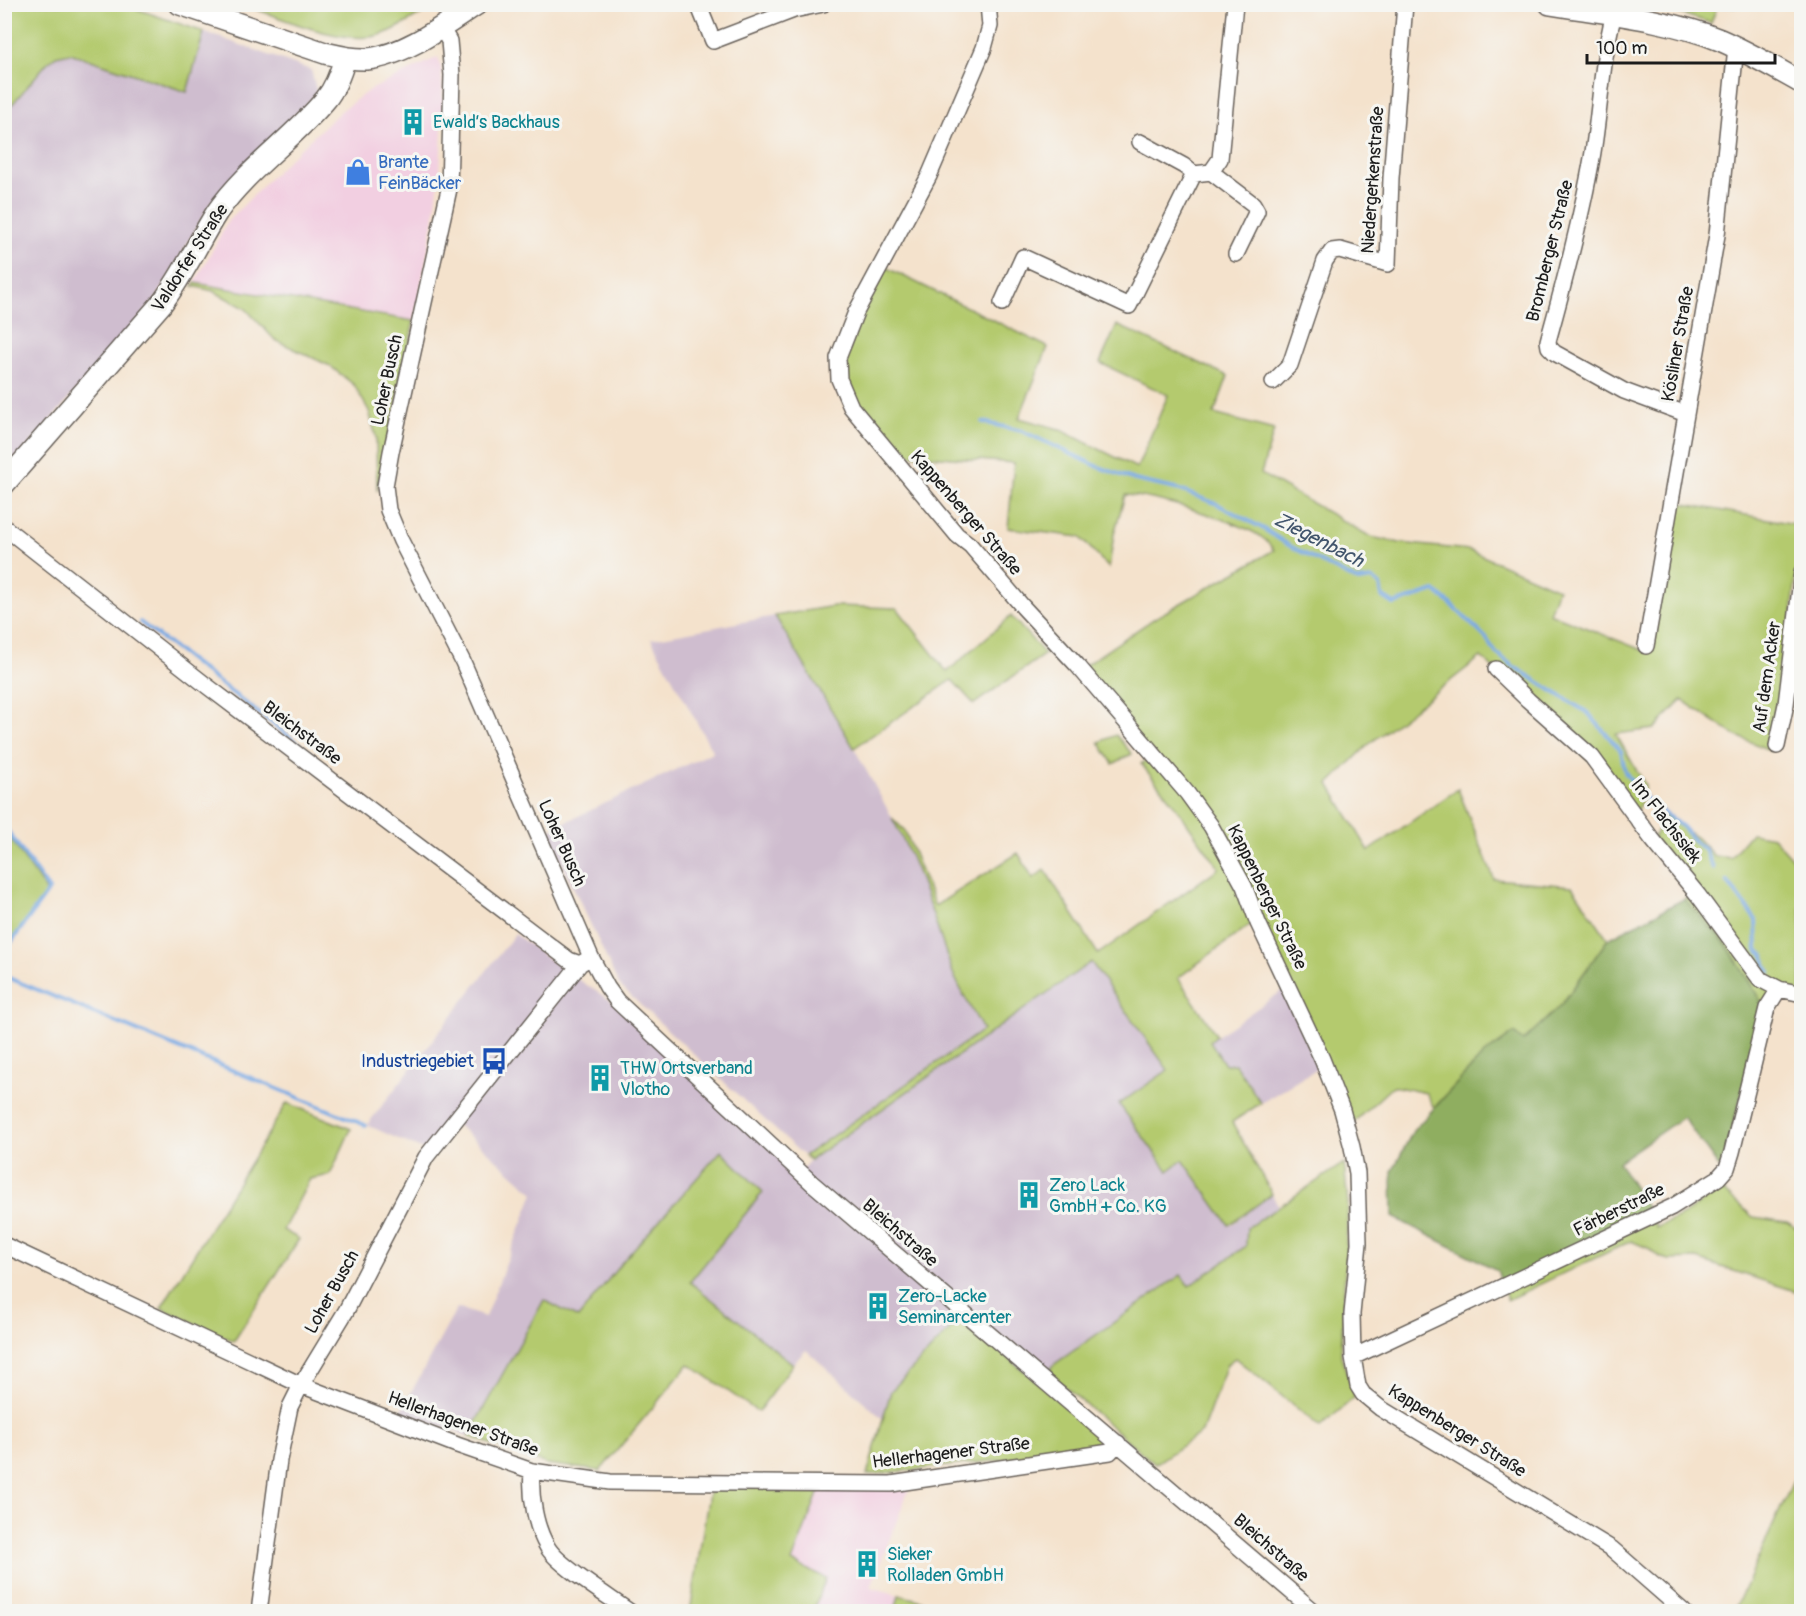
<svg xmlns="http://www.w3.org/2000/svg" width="1806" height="1616" viewBox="0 0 1806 1616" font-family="Pangolin,sans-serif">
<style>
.built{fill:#f2cfe1}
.industrial{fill:#cfbdcf}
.green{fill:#b4ca6e;stroke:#687345;stroke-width:1.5}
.forest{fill:#8fae61;stroke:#56653e;stroke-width:1.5}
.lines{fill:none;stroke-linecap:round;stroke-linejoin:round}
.stream{stroke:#78a9e3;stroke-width:4}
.street-casing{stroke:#68615a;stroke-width:18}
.secondary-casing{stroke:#68615a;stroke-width:24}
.street{stroke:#fff;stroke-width:15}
.secondary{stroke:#fff;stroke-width:21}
.labels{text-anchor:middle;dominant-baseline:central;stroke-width:6;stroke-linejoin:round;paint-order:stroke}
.culture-label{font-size:18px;fill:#0d838f;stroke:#f6f6f2;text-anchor:start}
.shop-label{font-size:18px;fill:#366cbe;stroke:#f6f6f2;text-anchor:start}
.street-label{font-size:18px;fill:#1c1c1c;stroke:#f6f6f2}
.transit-label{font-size:18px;fill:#164399;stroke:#f6f6f2;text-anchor:end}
.water-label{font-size:20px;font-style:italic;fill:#41546c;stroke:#f6f6f2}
</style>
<rect width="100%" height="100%" fill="#f6f6f2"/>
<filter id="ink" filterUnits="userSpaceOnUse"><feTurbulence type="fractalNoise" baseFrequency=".0167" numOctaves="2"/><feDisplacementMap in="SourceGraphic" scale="12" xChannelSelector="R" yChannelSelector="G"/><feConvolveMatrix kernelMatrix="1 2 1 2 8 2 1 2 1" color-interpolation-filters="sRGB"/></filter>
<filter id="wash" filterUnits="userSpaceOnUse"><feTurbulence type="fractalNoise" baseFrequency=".008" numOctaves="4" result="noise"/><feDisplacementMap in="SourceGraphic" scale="24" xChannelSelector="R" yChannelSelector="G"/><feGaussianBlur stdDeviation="1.35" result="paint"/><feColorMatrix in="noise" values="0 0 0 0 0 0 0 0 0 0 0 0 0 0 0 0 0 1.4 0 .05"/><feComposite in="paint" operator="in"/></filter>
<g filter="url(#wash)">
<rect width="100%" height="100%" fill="#f4e2cc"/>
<path class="built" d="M 438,57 L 441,69 L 443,105 L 440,172 L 434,218 L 414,321 L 195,283 L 228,221 L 288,160 L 341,111 L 368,91 Z
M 911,1484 L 871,1587 L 899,1595 L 895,1610 L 899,1611 L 813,1611 L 826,1578 L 792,1562 L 821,1486 Z"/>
<path class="industrial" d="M 204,32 L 311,70 L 317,93 L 211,202 L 156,299 L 5,472 L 5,113 L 47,63 L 56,56 L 70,53 L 187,92 Z
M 775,616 L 854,748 L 901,834 L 934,914 L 954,975 L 983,1030 L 804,1156 L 619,985 L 547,831 L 713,752 L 651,639 Z
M 515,934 L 558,966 L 614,1003 L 799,1173 L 810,1160 L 1091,962 L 1168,1070 L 1119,1104 L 1168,1171 L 1183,1160 L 1230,1226 L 1272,1194 L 1279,1207 L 1247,1228 L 1247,1246 L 1189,1287 L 1181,1276 L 1052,1366 L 1049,1373 L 1039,1384 L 891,1391 L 883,1419 L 806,1350 L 793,1364 L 689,1282 L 763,1192 L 721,1151 L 623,1261 L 577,1318 L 544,1301 L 468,1436 L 400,1413 L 457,1308 L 485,1317 L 534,1193 L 453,1121 L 423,1150 L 367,1125 Z
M 1285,989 L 1320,1067 L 1261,1103 L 1235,1065 L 1225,1065 L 1210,1041 Z"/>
<path class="green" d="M 5,4 L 125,5 L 204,32 L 187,92 L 70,53 L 56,56 L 47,63 L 5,113 Z
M 244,5 L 436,5 C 419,14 402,28 383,34 C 346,48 280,17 244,5 Z
M 1672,5 L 1672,4 L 1760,5 L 1717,7 L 1711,23 L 1671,11 Z
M 885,267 L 1048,347 L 1019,418 L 1059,429 L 1137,468 L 1168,395 L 1100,363 L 1117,325 L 1228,376 L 1214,414 L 1274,430 L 1261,474 L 1371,537 L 1400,543 L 1469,550 L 1558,589 L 1549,613 L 1647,652 L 1675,502 L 1801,525 L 1787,665 L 1771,751 L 1735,735 L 1682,700 L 1654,729 L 1616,734 L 1645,785 L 1642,800 L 1634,815 L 1620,789 L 1481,657 L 1368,745 L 1329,784 L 1369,851 L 1458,789 L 1494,879 L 1572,886 L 1608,939 L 1562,1004 L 1523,1042 L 1514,1033 L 1483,1055 L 1434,1108 L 1426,1093 L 1393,1086 L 1345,1130 L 1254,922 L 1178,978 L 1217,1036 L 1210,1041 L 1225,1065 L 1235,1064 L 1261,1103 L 1232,1122 L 1272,1194 L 1229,1225 L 1183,1160 L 1168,1171 L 1119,1104 L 1168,1070 L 1091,962 L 810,1160 L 804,1156 L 983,1030 C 973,1011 961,992 953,973 C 934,921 919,866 892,818 L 905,831 L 935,906 L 1018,853 L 1033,878 L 1045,870 L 1098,954 L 1219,868 L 1173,803 L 1141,764 L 1149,758 L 1078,670 L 1155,618 L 1274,550 C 1271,547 1268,542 1264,539 C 1243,522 1153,496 1125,495 L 1114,534 L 1109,568 L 1080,537 L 1008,528 L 1014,463 L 892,453 L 846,394 L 846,357 L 861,313 Z
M 195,283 L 414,321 L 377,491 L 376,437 L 369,411 L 354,385 L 330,366 L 275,340 L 245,308 L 213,291 L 193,286 Z
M 834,606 L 897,608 L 947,672 L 1011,616 L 1045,654 L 974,704 L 952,680 L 854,748 L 775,616 Z
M 1116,735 L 1132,754 L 1113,764 L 1099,742 Z
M 1665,816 L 1697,838 L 1714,856 L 1730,858 L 1751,833 L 1773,837 L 1801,868 L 1801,997 L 1779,992 L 1765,1008 L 1727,945 L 1684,899 L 1696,889 L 1653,838 Z
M 5,831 L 47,892 L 5,949 Z
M 287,1103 L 351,1129 L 330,1175 L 310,1179 L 283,1230 L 299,1239 L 234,1341 L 161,1308 Z
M 721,1151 L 763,1192 L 690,1282 L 793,1364 L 758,1412 L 689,1364 L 600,1471 L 546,1464 L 468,1436 L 544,1300 L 578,1318 L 623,1261 Z
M 1344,1163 L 1348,1204 L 1341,1356 L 1355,1397 L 1320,1427 L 1235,1358 L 1227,1364 L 1202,1432 L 1155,1464 L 1049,1373 L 1052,1366 L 1181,1275 L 1189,1286 L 1246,1246 L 1247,1228 Z
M 1721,1189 L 1753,1217 L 1787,1222 L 1801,1231 L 1801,1293 L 1697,1259 L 1669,1260 L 1659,1257 L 1650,1249 L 1631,1241 L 1507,1300 L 1501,1282 L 1653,1217 L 1656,1228 L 1685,1214 Z
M 962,1317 L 1093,1431 L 1098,1439 L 1095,1445 L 1081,1451 L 867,1475 L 891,1391 Z
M 1801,1464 L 1801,1611 L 1734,1611 Z
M 821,1486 L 792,1562 L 826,1578 L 813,1611 L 690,1612 L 710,1487 Z
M 899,1595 L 963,1611 L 895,1611 Z"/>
<path class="forest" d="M 1684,899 L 1727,945 L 1765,1008 L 1721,1170 L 1683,1117 L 1618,1162 L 1653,1217 L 1501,1282 L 1497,1270 L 1393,1217 L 1392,1172 L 1413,1131 L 1483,1055 L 1514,1033 L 1523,1041 L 1562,1004 L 1608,939 Z"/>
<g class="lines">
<path class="stream" d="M 983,422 L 1022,431 L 1099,467 L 1135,480 L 1180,490 L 1217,504 L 1264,529 L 1290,546 L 1358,581 L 1373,579 L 1380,585 L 1382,596 L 1394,604 L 1435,591 L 1452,605 L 1486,638 L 1496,653 L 1513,666 L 1588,713 L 1621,751 L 1625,772 L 1633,783
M 140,622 L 316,757
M 1639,793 L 1682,827 L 1695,842 L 1705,850 L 1713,868
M 4,826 L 49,890 L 4,952
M 1727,881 L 1756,920 L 1757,950 L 1764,955 L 1765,964 L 1770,972
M 4,976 L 365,1125"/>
</g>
</g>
<g filter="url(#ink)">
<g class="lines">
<defs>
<path id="street" d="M 698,4 L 713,41 L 794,10 L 823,4
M 988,4 L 990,26 L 984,48 L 929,176 L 856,312 L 838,358 L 839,379 L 851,407 L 957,535 L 970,545 L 1023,607 L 1077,665 L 1187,793 L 1211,826 L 1244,886 L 1258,923 L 1322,1059 L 1342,1110 L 1352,1147 L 1357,1173 L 1359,1243 L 1352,1314 L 1353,1357 L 1358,1386 L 1363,1394 L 1380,1408 L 1612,1549 L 1684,1612
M 1617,4 C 1601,54 1601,107 1592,158 C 1581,220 1565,280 1548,341 L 1549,347 L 1555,353 L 1624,391 L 1686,414
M 441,27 L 449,41 L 452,75 L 449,189 L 391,452 L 385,486 L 388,510 L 401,541 L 463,662 L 591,957 L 607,987 L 617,1001 L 812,1183 L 1315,1612
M 1140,142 L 1184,166 L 1194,174 L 1211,172 L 1220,159 L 1235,4
M 1211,172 L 1253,204 L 1257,211 L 1236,254
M 1002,303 L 1023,257 L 1129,306 L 1194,174
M 1273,382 L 1290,365 L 1325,261 L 1332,251 L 1340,250 L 1388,264 L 1391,178 L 1405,4
M 4,527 L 207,686 L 569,960 L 580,964
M 1646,646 L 1717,235 L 1736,47
M 1496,669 L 1528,700 L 1592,757 L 1652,839 L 1698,895 L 1760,979 L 1779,989 L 1802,994
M 1777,746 L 1786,704 L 1802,572
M 4,1245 L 301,1385 L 457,1445 L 532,1471 L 610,1482 L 891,1484 L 1110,1452 L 1118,1443
M 1353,1357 L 1672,1207 L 1718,1178 L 1727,1168 L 1732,1152 L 1767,1008 L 1779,989
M 532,1471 C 530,1495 535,1527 548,1548 C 559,1566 611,1598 630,1612
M 259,1612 L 279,1460 L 290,1407 L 301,1385 L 346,1311 L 426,1157 L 580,964 L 591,957"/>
<path id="secondary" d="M 180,4 L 325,53 C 338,56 353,60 367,59 C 404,56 446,24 477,4
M 1550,4 C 1605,13 1668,19 1720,40 C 1748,52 1775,68 1802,83
M 4,484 L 162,303 C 184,274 198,242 217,212 C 247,169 293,139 326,99 C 336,87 341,72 345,58"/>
</defs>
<use href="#street" class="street-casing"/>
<use href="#secondary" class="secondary-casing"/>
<use href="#street" class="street"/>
<use href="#secondary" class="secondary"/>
</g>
</g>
<defs>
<symbol id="building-bare" viewBox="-9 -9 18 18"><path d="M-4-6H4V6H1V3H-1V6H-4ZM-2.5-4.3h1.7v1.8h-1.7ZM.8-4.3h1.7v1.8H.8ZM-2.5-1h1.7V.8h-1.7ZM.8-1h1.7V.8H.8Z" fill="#0f9aa8" stroke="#f6f6f2" stroke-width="2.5" paint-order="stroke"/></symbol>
<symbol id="shop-bare" viewBox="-9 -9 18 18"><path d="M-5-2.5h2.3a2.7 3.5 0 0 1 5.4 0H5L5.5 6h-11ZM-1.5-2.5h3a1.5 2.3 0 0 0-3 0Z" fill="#3f7fe0" stroke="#f6f6f2" stroke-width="2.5" paint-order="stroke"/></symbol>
<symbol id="bus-bare" viewBox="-9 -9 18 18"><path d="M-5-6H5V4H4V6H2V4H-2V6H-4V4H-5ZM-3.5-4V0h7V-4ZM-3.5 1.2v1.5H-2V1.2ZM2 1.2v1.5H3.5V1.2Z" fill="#1a4fb4" stroke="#f6f6f2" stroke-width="2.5" paint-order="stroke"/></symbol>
</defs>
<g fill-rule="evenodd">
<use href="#building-bare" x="394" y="103" width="38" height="38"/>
<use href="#shop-bare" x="339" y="153" width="38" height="38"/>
<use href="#bus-bare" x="475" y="1042" width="38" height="38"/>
<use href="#building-bare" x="581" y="1059" width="38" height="38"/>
<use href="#building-bare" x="1010" y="1176" width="38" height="38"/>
<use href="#building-bare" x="859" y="1287" width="38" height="38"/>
<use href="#building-bare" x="848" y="1545" width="38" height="38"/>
</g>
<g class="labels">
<g class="culture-label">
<text x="433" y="122">Ewald’s Backhaus</text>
<text x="620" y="1068">THW Ortsverband<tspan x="620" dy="21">Vlotho</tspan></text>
<text x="1049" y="1185">Zero Lack<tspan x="1049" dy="21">GmbH + Co. KG</tspan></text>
<text x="898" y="1296">Zero-Lacke<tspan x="898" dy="21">Seminarcenter</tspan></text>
<text x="887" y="1554">Sieker<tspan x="887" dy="21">Rolladen GmbH</tspan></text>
</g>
<g class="shop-label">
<text x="378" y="162">Brante<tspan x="378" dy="21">FeinBäcker</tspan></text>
</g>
<g class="street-label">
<text transform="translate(1373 180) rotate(-86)">Niedergerkenstraße</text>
<text transform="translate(1550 251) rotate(-76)">Bromberger Straße</text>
<text transform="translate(190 258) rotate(-57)">Valdorfer Straße</text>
<text transform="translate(1678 344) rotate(-80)">Kösliner Straße</text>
<text transform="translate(387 380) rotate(-78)">Loher Busch</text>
<text transform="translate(966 513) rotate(49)">Kappenberger Straße</text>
<text transform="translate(1767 677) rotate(-82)">Auf dem Acker</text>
<text transform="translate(302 733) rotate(37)">Bleichstraße</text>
<text transform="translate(1666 821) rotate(52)">Im Flachssiek</text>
<text transform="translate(562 843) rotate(66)">Loher Busch</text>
<text transform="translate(1267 897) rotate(64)">Kappenberger Straße</text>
<text transform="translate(1619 1210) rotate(-26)">Färberstraße</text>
<text transform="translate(900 1233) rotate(41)">Bleichstraße</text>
<text transform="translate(332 1292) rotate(-61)">Loher Busch</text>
<text transform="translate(463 1424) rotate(20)">Hellerhagener Straße</text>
<text transform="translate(1457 1431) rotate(32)">Kappenberger Straße</text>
<text transform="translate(951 1453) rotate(-7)">Hellerhagener Straße</text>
<text transform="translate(1271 1548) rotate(41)">Bleichstraße</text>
</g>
<g class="transit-label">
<text x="474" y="1061">Industriegebiet</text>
</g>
<g class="water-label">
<text transform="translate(1319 540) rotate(27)">Ziegenbach</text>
</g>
</g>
<rect width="1806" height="1616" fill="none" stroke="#f6f6f2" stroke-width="24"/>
<path d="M1587 54v9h188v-9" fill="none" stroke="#1c1c1c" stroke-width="3"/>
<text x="1596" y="54" font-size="18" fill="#1c1c1c" stroke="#f6f6f2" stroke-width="4.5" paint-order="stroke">100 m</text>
</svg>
